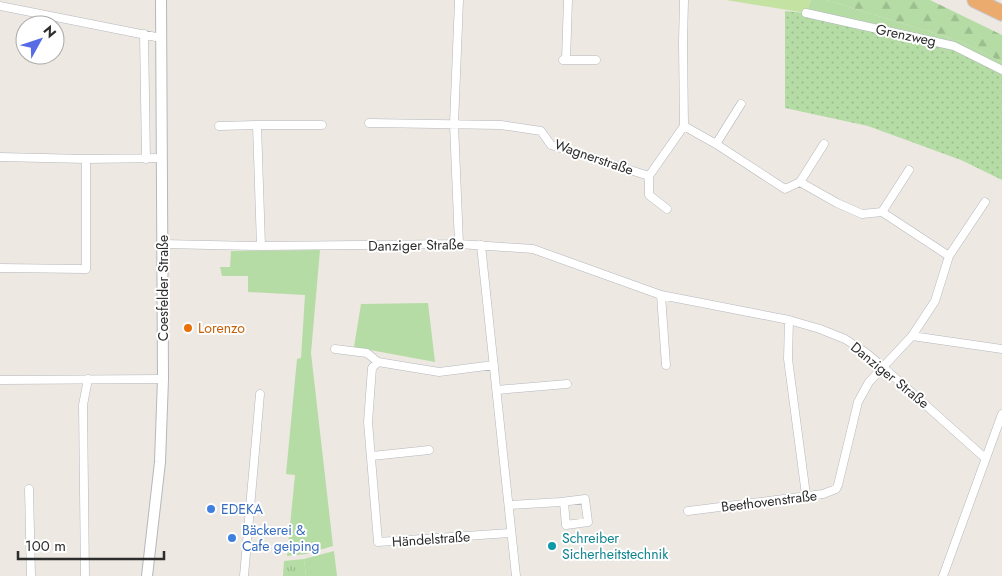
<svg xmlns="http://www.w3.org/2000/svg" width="1002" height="576" viewBox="0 0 1002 576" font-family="Jost,sans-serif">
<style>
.grass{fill:#b5dca5}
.forest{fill:url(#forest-firs)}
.park{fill:url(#park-tufts)}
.garden{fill:url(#garden-dots)}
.pitch{fill:#c4e2a2}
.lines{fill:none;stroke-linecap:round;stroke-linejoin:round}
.minor-casing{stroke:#b5b7bf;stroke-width:9}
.tertiary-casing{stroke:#b5b7bf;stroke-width:12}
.motorway-casing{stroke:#c8c8c8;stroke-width:17}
.minor{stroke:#fff;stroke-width:8}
.tertiary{stroke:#fff;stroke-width:10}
.motorway{stroke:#ebaa6e;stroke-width:15}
.food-dot{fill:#e8710a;stroke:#fff;stroke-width:2}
.shop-dot{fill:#3f7fe0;stroke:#fff;stroke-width:2}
.culture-dot{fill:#0f9aa8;stroke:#fff;stroke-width:2}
.labels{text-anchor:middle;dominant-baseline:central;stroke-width:4;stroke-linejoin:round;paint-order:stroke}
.street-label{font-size:14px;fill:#2d2d2d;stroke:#fff}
.food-label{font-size:14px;fill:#c56008;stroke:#fff;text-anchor:start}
.shop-label{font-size:14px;fill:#366cbe;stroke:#fff;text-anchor:start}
.culture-label{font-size:14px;fill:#0d838f;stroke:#fff;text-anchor:start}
</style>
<defs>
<pattern id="forest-firs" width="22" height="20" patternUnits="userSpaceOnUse" patternTransform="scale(1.25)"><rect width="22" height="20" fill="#b5dca5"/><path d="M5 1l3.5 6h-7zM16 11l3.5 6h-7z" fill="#9cbd8e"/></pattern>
<pattern id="park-tufts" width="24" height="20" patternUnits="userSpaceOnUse" patternTransform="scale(1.25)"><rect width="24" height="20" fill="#b5dca5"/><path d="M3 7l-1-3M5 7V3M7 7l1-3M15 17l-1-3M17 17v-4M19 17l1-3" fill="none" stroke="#9cbd8e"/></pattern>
<pattern id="garden-dots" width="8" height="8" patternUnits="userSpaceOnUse" patternTransform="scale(1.25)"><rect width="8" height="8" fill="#b5dca5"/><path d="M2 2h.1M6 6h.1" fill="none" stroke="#9cbd8e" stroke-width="1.8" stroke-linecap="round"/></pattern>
</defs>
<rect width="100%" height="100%" fill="#ede8e1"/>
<path class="grass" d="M 811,0 L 826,0 L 960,41 L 1002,62 L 1002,70 L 806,13 Z
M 320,250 L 311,353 L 333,546 L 306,554 L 287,556 L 295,475 L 286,474 L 297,359 L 301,358 L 305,295 L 248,292 L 248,276 L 222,276 L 220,267 L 230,267 L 231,251 Z
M 428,303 L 435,362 L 354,347 L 361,304 Z
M 334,551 L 337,576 L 306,576 L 304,559 Z"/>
<path class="forest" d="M 826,0 L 930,0 L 1002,35 L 1002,62 L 960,41 Z"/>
<path class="park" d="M 304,559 L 306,576 L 283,576 L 284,561 Z"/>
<path class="garden" d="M 785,11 L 806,13 L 938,42 L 1002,70 L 1002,180 L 961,160 L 868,126 L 785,108 Z"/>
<path class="pitch" d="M 726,0 L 811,0 L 806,13 Z"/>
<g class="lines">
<defs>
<path id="minor" d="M 684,0 L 683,43 L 684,126
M 0,6 L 161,38
M 806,13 L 954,46 L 1002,70
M 144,34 L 146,159
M 563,60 L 596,60
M 566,60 L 568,0
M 369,123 L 501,125 L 541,131 L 551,145 L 649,176 L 684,126 L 716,144 L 785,189 L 800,182 L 837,203 L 862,214 L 882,212 L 949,256
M 219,126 L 257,125
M 716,144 L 741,104
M 0,157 L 86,159 L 162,158
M 649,176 L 649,195 L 667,209
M 800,182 L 824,144
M 882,212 L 909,170
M 163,244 L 261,246 L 459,244 L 533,249 L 661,295 L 789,320 L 820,329 L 845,339 L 865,352 L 883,367 L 985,458
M 459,244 L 454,124 L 459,0
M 481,245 L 516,576
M 261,246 L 257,125 L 322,125
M 0,268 L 86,269 L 86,159
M 661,295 L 666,365
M 789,320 L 788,359 L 806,495
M 912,336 L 935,301 L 949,256 L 985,202
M 335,349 L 367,353 L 378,362
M 494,365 L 439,372 L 378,362 L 372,368 L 368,422 L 378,542 L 511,533
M 0,380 L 163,379
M 497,390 L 567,384
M 372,456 L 429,450
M 29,489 L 31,576
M 510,505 L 561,502 L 585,499 L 588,522 L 566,525 L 564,502
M 688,511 L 823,494 L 836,489 L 838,485 L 858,402 L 869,382 L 912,336 L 1002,349
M 85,576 L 83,405 L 88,379
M 244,576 L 260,394
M 943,576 L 1002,414"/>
<path id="tertiary" d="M 147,576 L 160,462 L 163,379 L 161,0"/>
<path id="motorway" d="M 975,0 L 1002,13"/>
</defs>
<use href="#minor" class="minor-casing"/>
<use href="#tertiary" class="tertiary-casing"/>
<use href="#motorway" class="motorway-casing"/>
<use href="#minor" class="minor"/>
<use href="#tertiary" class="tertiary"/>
<use href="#motorway" class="motorway"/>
</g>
<circle class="food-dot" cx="188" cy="328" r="5"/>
<g class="shop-dot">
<circle cx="211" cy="509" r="5"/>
<circle cx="232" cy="538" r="5"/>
</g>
<circle class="culture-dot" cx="552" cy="546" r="5"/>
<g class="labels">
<g class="street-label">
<text transform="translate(906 35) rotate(12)">Grenzweg</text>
<text transform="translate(594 157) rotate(19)">Wagnerstraße</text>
<text transform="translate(416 245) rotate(-1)">Danziger Straße</text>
<text transform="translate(163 288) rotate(-90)">Coesfelder Straße</text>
<text transform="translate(890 375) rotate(39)">Danziger Straße</text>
<text transform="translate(769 501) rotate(-7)">Beethovenstraße</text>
<text transform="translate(431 539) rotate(-4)">Händelstraße</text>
</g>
<g class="food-label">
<text x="198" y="328">Lorenzo</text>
</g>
<g class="shop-label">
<text x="221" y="509">EDEKA</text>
<text x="242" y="530">Bäckerei &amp;<tspan x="242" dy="16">Cafe geiping</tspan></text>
</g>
<g class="culture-label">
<text x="562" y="538">Schreiber<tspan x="562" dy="16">Sicherheitstechnik</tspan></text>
</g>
</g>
<g transform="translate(40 40) rotate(50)"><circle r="24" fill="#ffffff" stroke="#ababab"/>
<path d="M0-4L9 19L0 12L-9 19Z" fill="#576be4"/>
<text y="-8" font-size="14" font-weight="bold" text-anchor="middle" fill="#2d2d2d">N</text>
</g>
<path d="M18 551v8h146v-8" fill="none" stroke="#2d2d2d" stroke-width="2.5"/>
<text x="25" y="551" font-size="15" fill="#2d2d2d" stroke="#ffffff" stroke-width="4" paint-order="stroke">100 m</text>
</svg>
